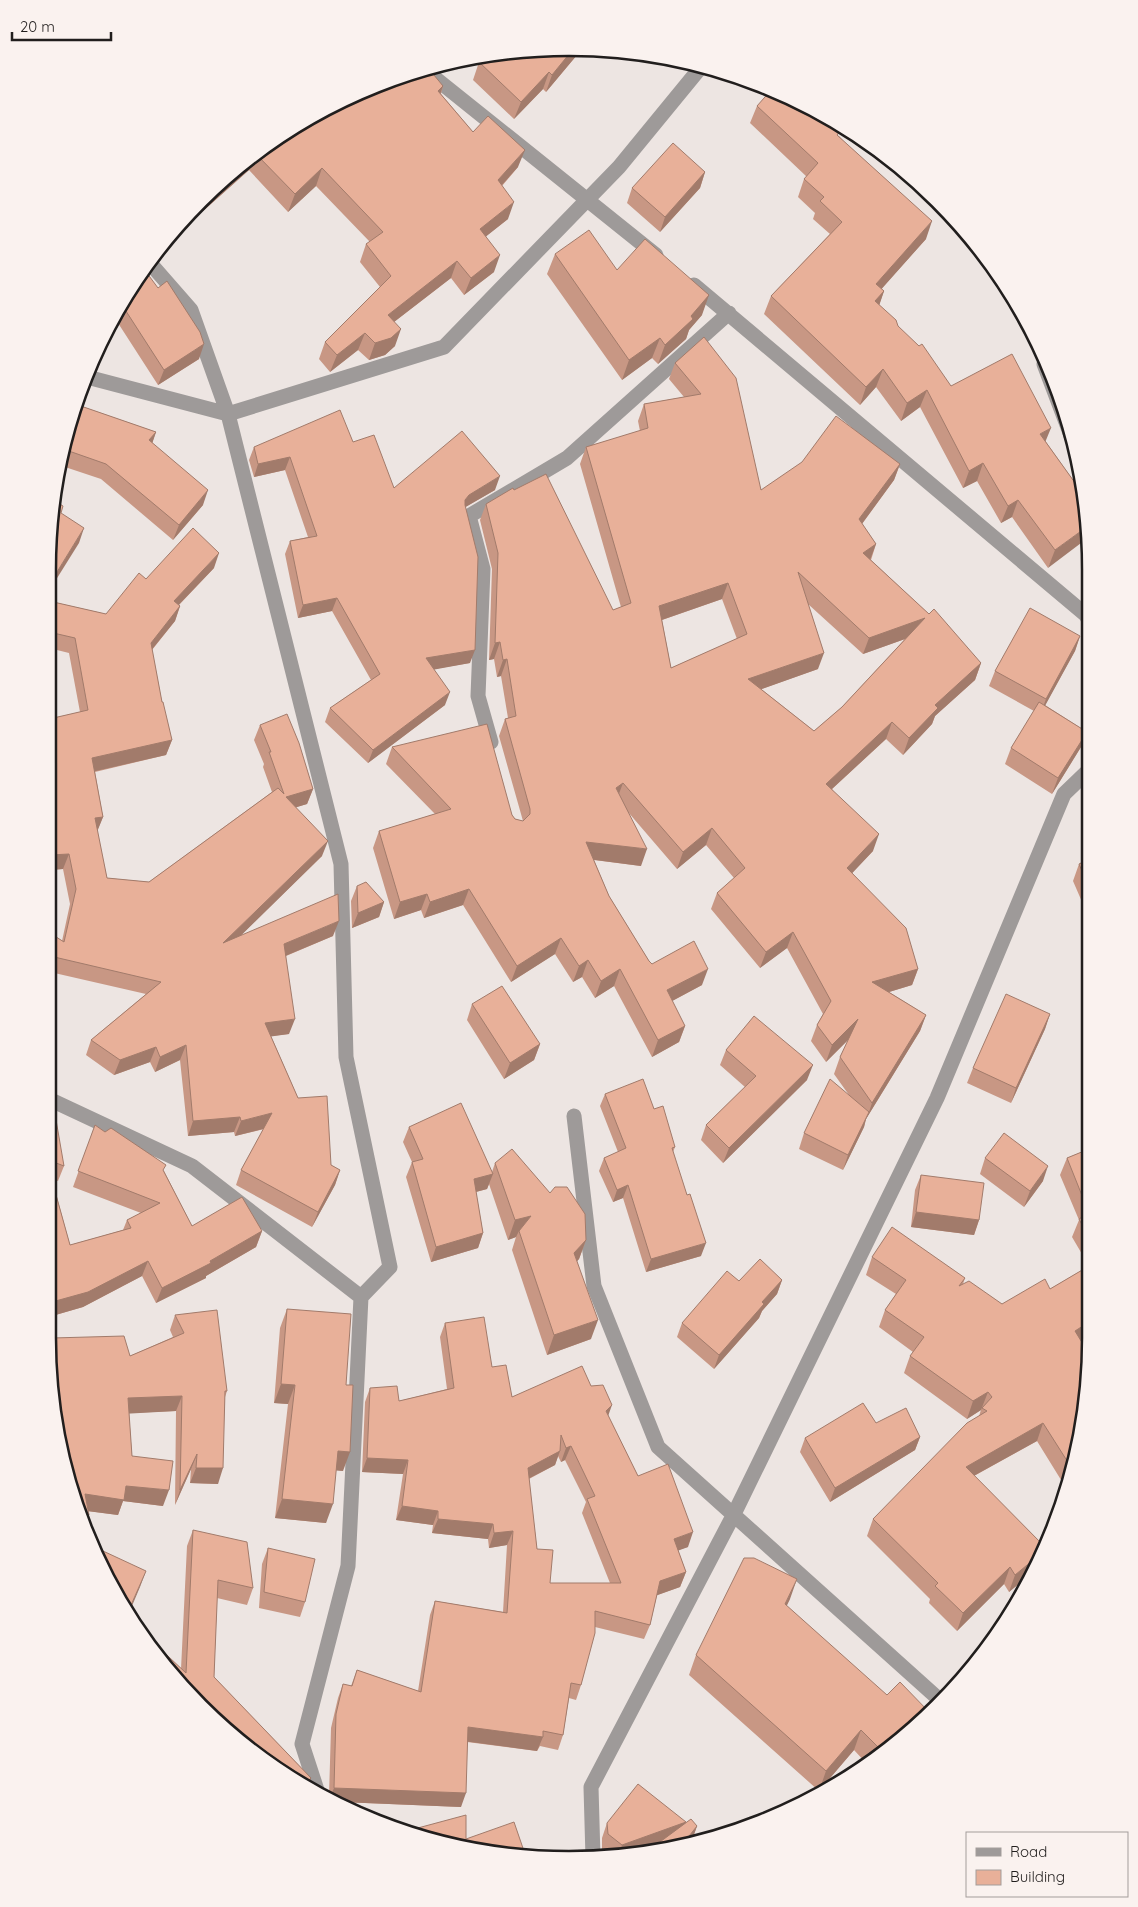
<svg xmlns="http://www.w3.org/2000/svg" width="1138" height="1907" viewBox="0 0 1138 1907" font-family="Quicksand,sans-serif">
<style>
.lines{fill:none;stroke-linecap:round;stroke-linejoin:round}
.street{stroke:#9e9a99;stroke-width:15}
.wall{fill:#c89784;fill-rule:evenodd}
.shaded-wall{fill:#a27b6b}
.building{fill:#e8b099;stroke:#a27b6b;fill-rule:evenodd}
.rim{fill:none;stroke:#211e1d;stroke-width:2.5}
</style>
<rect width="100%" height="100%" fill="#ede5e2"/>
<g class="lines">
<path class="street" d="M 425,70 L 656,255
M 149,262 L 191,310 L 228,414 L 341,864 L 346,1057 L 390,1267 L 361,1297
M 694,285 L 1086,615 L 1089,621
M 1044,364 L 1075,446
M 87,377 L 228,414 L 444,347 L 619,167 L 701,67
M 491,742 L 478,696 L 483,569 L 469,516 L 567,458 L 729,313
M 51,1100 L 192,1166 L 361,1297 L 348,1566 L 302,1744 L 317,1790
M 574,1116 L 594,1286 L 658,1447 L 942,1702
M 593,1858 L 591,1787 L 734,1514 L 937,1098 L 1064,794 L 1089,770"/>
</g>
<path class="wall" d="M 569,48 L 582,49 L 546,92 L 543,89 L 514,119 L 473,80 L 479,62 Z
M 443,86 L 441,94 L 473,132 L 518,167 L 502,186 L 508,219 L 486,236 L 494,272 L 464,295 L 451,278 L 394,322 L 395,346 L 385,355 L 369,360 L 358,350 L 330,372 L 319,359 L 325,342 L 380,287 L 360,262 L 366,244 L 370,242 L 316,186 L 288,212 L 249,170 L 203,211 L 197,205 L 200,200 L 280,135 Z
M 757,106 L 839,136 L 926,239 L 881,289 L 884,291 L 879,305 L 951,386 L 1046,442 L 1083,494 L 1048,568 L 1012,517 L 1001,523 L 977,481 L 963,488 L 920,407 L 901,421 L 876,387 L 860,405 L 764,314 L 771,296 L 830,234 L 813,219 L 815,213 L 798,197 L 804,179 L 807,177 L 750,123 Z
M 705,172 L 700,188 L 660,232 L 627,203 L 632,188 Z
M 555,254 L 617,270 L 702,315 L 689,330 L 686,339 L 658,364 L 652,358 L 622,380 L 547,274 Z
M 136,279 L 199,359 L 158,385 L 118,323 L 98,354 Z
M 704,337 L 761,490 L 900,464 L 894,480 L 862,524 L 876,544 L 871,560 L 981,663 L 975,680 L 935,716 L 932,724 L 903,755 L 886,739 L 832,789 L 873,851 L 852,873 L 918,969 L 912,985 L 889,992 L 926,1015 L 920,1031 L 866,1119 L 864,1127 L 843,1170 L 799,1149 L 804,1133 L 849,1095 L 834,1074 L 840,1057 L 849,1039 L 826,1062 L 811,1041 L 817,1025 L 823,1014 L 787,948 L 760,968 L 711,909 L 717,893 L 734,878 L 706,845 L 677,869 L 628,812 L 641,866 L 594,860 L 609,896 L 649,961 L 652,964 L 702,985 L 672,1001 L 685,1026 L 679,1042 L 652,1057 L 614,986 L 595,998 L 582,977 L 573,982 L 555,954 L 511,982 L 463,905 L 424,918 L 421,910 L 394,919 L 373,848 L 379,831 L 435,814 L 386,764 L 392,747 L 512,815 L 515,819 L 523,821 L 499,736 L 505,719 L 508,718 L 501,676 L 497,677 L 494,659 L 489,660 L 492,569 L 480,520 L 486,504 L 613,610 L 621,607 L 580,464 L 586,447 L 640,431 L 638,421 L 644,404 L 684,397 L 669,379 L 675,363 ZM 722,599 L 737,639 L 671,668 L 662,620 ZM 808,604 L 863,654 L 905,639 L 842,707 L 814,731 L 761,689 L 818,669 Z
M 75,404 L 156,432 L 152,443 L 203,505 L 173,540 L 101,479 L 62,466 Z
M 353,442 L 394,488 L 495,490 L 465,507 L 470,663 L 434,669 L 445,705 L 368,763 L 325,722 L 330,708 L 371,680 L 332,611 L 298,618 L 285,554 L 290,541 L 308,537 L 285,470 L 254,477 L 249,460 L 254,447 Z
M 214,568 L 179,605 L 180,606 L 175,621 L 152,650 L 162,702 L 172,740 L 166,755 L 95,772 L 103,817 L 97,831 L 107,878 L 149,882 L 272,792 L 263,767 L 264,764 L 254,740 L 260,725 L 313,789 L 307,804 L 296,807 L 322,856 L 241,935 L 333,936 L 286,956 L 289,1034 L 271,1036 L 298,1098 L 331,1165 L 340,1170 L 335,1185 L 312,1227 L 236,1185 L 241,1170 L 264,1129 L 235,1136 L 234,1132 L 188,1136 L 180,1060 L 155,1072 L 150,1062 L 114,1075 L 86,1055 L 91,1040 L 146,994 L 50,972 L 50,933 L 62,941 L 70,904 L 63,869 L 50,870 L 49,719 L 80,712 L 69,653 L 49,648 L 49,601 L 106,614 L 146,579 Z
M 1080,636 L 1075,651 L 1045,705 L 1087,732 L 1081,747 L 1052,794 L 1005,764 L 1011,748 L 1034,711 L 989,686 L 995,671 Z
M 1089,859 L 1089,918 L 1073,881 L 1079,864 Z
M 357,886 L 384,902 L 379,917 L 352,928 L 351,901 Z
M 472,1004 L 540,1044 L 534,1060 L 504,1079 L 467,1020 Z
M 1050,1014 L 1045,1029 L 1011,1103 L 967,1083 L 973,1068 Z
M 726,1050 L 807,1080 L 723,1163 L 701,1140 L 706,1125 L 745,1087 L 720,1065 Z
M 605,1094 L 654,1109 L 675,1147 L 673,1152 L 701,1256 L 646,1272 L 623,1198 L 613,1202 L 599,1171 L 604,1158 L 618,1152 L 600,1106 Z
M 51,1115 L 64,1166 L 58,1181 L 52,1179 L 70,1245 L 123,1230 L 127,1220 L 141,1213 L 73,1187 L 95,1125 L 105,1132 L 164,1171 L 192,1226 L 262,1231 L 256,1247 L 206,1276 L 206,1278 L 156,1303 L 142,1276 L 83,1307 L 52,1316 Z
M 409,1127 L 492,1172 L 495,1163 L 586,1240 L 579,1259 L 577,1261 L 591,1339 L 547,1355 L 512,1250 L 516,1237 L 508,1240 L 489,1184 L 487,1189 L 476,1192 L 483,1233 L 478,1248 L 431,1262 L 406,1177 L 412,1162 L 403,1142 Z
M 1089,1149 L 1089,1336 L 1081,1341 L 1089,1372 L 1066,1488 L 1037,1441 L 974,1476 L 1043,1545 L 1028,1576 L 1009,1592 L 1004,1584 L 957,1631 L 929,1603 L 930,1599 L 867,1536 L 873,1519 L 979,1416 L 981,1410 L 967,1419 L 904,1373 L 910,1356 L 913,1352 L 879,1327 L 885,1310 L 896,1294 L 866,1275 L 872,1257 L 965,1278 L 963,1284 L 1002,1304 L 1050,1289 L 1089,1266 L 1072,1237 L 1079,1220 L 1060,1175 L 1067,1158 Z
M 985,1158 L 1043,1181 L 1024,1207 L 980,1174 Z
M 921,1175 L 979,1220 L 974,1235 L 911,1227 L 915,1190 Z
M 782,1280 L 777,1294 L 762,1311 L 759,1318 L 714,1369 L 677,1337 L 682,1323 L 739,1281 Z
M 287,1309 L 346,1385 L 343,1471 L 336,1470 L 326,1523 L 275,1518 L 288,1404 L 274,1403 L 280,1328 Z
M 175,1315 L 227,1391 L 225,1397 L 218,1484 L 190,1483 L 191,1469 L 175,1505 L 176,1411 L 129,1413 L 132,1456 L 163,1506 L 123,1501 L 118,1515 L 88,1511 L 89,1515 L 84,1527 L 75,1505 L 130,1356 L 173,1337 L 170,1330 Z
M 445,1323 L 492,1367 L 512,1397 L 591,1386 L 608,1416 L 638,1476 L 688,1547 L 678,1550 L 686,1572 L 680,1587 L 657,1595 L 650,1625 L 644,1639 L 595,1627 L 581,1685 L 576,1700 L 569,1698 L 563,1735 L 558,1750 L 540,1746 L 537,1751 L 467,1742 L 461,1807 L 341,1802 L 329,1796 L 331,1728 L 338,1698 L 343,1684 L 351,1686 L 357,1670 L 418,1691 L 430,1615 L 435,1601 L 503,1612 L 507,1545 L 489,1548 L 488,1539 L 432,1533 L 433,1525 L 396,1520 L 403,1474 L 362,1472 L 365,1402 L 370,1388 L 399,1401 L 447,1389 L 440,1337 ZM 558,1456 L 561,1462 L 565,1460 L 586,1502 L 582,1513 L 610,1583 L 550,1583 L 537,1549 L 529,1479 L 555,1465 Z
M 876,1423 L 920,1437 L 915,1450 L 830,1502 L 800,1452 L 805,1438 Z
M 193,1530 L 253,1588 L 247,1605 L 217,1598 L 214,1677 L 311,1778 L 308,1786 L 279,1771 L 181,1669 L 187,1546 Z
M 268,1548 L 305,1602 L 300,1617 L 259,1608 L 262,1564 Z
M 790,1599 L 786,1606 L 886,1752 L 867,1764 L 854,1750 L 819,1791 L 689,1675 L 696,1655 Z
M 607,1823 L 685,1823 L 697,1826 L 691,1843 L 645,1853 L 653,1847 L 630,1856 L 611,1857 L 602,1849 L 602,1838 Z"/>
<path class="shaded-wall" d="M 574,48 L 582,49 L 546,92 L 552,75 Z
M 549,72 L 543,89 L 514,119 L 521,102 Z
M 443,86 L 437,103 L 438,91 Z
M 525,150 L 518,167 L 491,197 L 498,180 Z
M 254,156 L 249,170 L 203,211 L 209,194 Z
M 322,168 L 316,186 L 288,212 L 295,194 Z
M 705,172 L 700,188 L 660,232 L 665,217 Z
M 514,202 L 508,219 L 474,246 L 480,229 Z
M 932,221 L 926,239 L 870,302 L 876,284 Z
M 500,255 L 494,272 L 464,295 L 471,278 Z
M 457,261 L 451,278 L 381,332 L 388,315 Z
M 884,291 L 878,309 L 875,301 Z
M 709,295 L 702,315 L 689,330 L 686,339 L 658,364 L 665,345 Z
M 124,308 L 118,323 L 98,354 L 113,325 Z
M 401,329 L 395,346 L 385,355 L 369,360 L 375,343 Z
M 365,333 L 358,350 L 330,372 L 337,355 Z
M 660,338 L 652,358 L 622,380 L 629,360 Z
M 204,344 L 199,359 L 158,385 L 164,370 Z
M 883,369 L 876,387 L 860,405 L 866,387 Z
M 927,390 L 920,407 L 901,421 L 907,403 Z
M 1051,428 L 1044,445 L 1040,434 Z
M 156,432 L 151,447 L 149,440 Z
M 290,457 L 285,470 L 254,477 L 258,464 Z
M 983,463 L 977,481 L 963,488 L 969,471 Z
M 900,464 L 894,480 L 853,536 L 859,519 Z
M 500,476 L 495,490 L 464,508 L 465,500 L 469,495 Z
M 208,490 L 203,505 L 173,540 L 179,525 Z
M 1018,500 L 1012,517 L 1001,523 L 1008,506 Z
M 1088,526 L 1089,537 L 1048,568 L 1055,550 Z
M 84,528 L 79,543 L 49,591 L 49,585 Z
M 876,544 L 870,560 L 863,553 Z
M 219,553 L 214,568 L 168,616 L 174,601 Z
M 728,583 L 722,599 L 653,623 L 659,606 Z
M 337,598 L 332,611 L 298,618 L 303,605 Z
M 180,606 L 175,621 L 145,658 L 151,643 Z
M 925,618 L 919,634 L 863,654 L 869,638 Z
M 1080,636 L 1075,651 L 1040,715 L 1046,699 Z
M 500,642 L 494,659 L 489,660 L 495,643 Z
M 475,650 L 470,663 L 421,672 L 426,658 Z
M 824,653 L 818,669 L 742,696 L 748,679 Z
M 507,659 L 501,676 L 497,677 L 503,660 Z
M 981,663 L 975,680 L 935,716 L 932,724 L 903,755 L 909,738 L 935,705 Z
M 450,692 L 445,705 L 368,763 L 373,750 Z
M 892,722 L 886,739 L 820,800 L 826,784 Z
M 1087,732 L 1081,747 L 1052,794 L 1058,778 Z
M 172,740 L 166,755 L 87,773 L 92,758 Z
M 623,783 L 617,799 L 616,788 Z
M 313,789 L 307,804 L 281,812 L 286,797 Z
M 103,817 L 97,832 L 95,818 Z
M 712,828 L 706,845 L 677,869 L 683,852 Z
M 879,834 L 873,851 L 841,885 L 847,868 Z
M 328,841 L 322,856 L 218,958 L 223,943 Z
M 586,842 L 647,849 L 641,866 L 580,858 Z
M 69,854 L 63,869 L 50,870 L 50,855 Z
M 469,889 L 463,905 L 424,918 L 430,902 Z
M 427,894 L 421,910 L 394,919 L 400,902 Z
M 384,902 L 379,917 L 352,928 L 358,913 Z
M 339,921 L 333,936 L 278,959 L 284,944 Z
M 793,932 L 787,948 L 760,968 L 766,952 Z
M 561,938 L 555,954 L 511,982 L 517,966 Z
M 588,960 L 582,977 L 573,982 L 579,966 Z
M 620,969 L 614,986 L 595,998 L 601,981 Z
M 708,969 L 702,985 L 661,1007 L 667,990 Z
M 918,969 L 912,985 L 866,999 L 872,982 Z
M 1050,1014 L 1045,1029 L 1011,1103 L 1016,1088 Z
M 926,1015 L 920,1031 L 866,1119 L 864,1127 L 843,1170 L 848,1155 L 869,1112 L 872,1103 Z
M 295,1019 L 289,1034 L 260,1038 L 265,1023 Z
M 858,1019 L 852,1036 L 826,1062 L 832,1045 Z
M 685,1026 L 679,1042 L 652,1057 L 658,1040 Z
M 540,1044 L 534,1060 L 504,1079 L 510,1063 Z
M 186,1045 L 180,1060 L 155,1072 L 160,1057 Z
M 156,1047 L 150,1062 L 114,1075 L 120,1060 Z
M 813,1065 L 807,1080 L 723,1163 L 729,1148 Z
M 272,1113 L 267,1128 L 235,1136 L 241,1121 Z
M 240,1117 L 234,1132 L 188,1136 L 193,1121 Z
M 1048,1166 L 1043,1181 L 1024,1207 L 1030,1191 Z
M 340,1170 L 335,1185 L 312,1227 L 318,1212 Z
M 493,1174 L 487,1189 L 468,1194 L 474,1179 Z
M 628,1185 L 623,1198 L 613,1202 L 617,1190 Z
M 916,1212 L 979,1220 L 974,1235 L 911,1227 Z
M 531,1216 L 519,1231 L 516,1237 L 508,1240 L 515,1220 Z
M 262,1231 L 256,1247 L 206,1276 L 206,1278 L 156,1303 L 162,1288 L 210,1261 Z
M 483,1233 L 478,1248 L 431,1262 L 436,1247 Z
M 586,1240 L 579,1259 L 567,1272 L 574,1253 Z
M 706,1243 L 701,1256 L 646,1272 L 651,1259 Z
M 148,1261 L 142,1276 L 83,1307 L 52,1316 L 52,1302 Z
M 782,1280 L 777,1294 L 762,1311 L 759,1318 L 714,1369 L 719,1355 L 762,1302 Z
M 598,1320 L 591,1339 L 547,1355 L 554,1335 Z
M 1089,1322 L 1089,1336 L 1069,1348 L 1075,1331 Z
M 281,1384 L 295,1385 L 288,1404 L 274,1403 Z
M 988,1392 L 981,1410 L 967,1419 L 973,1401 Z
M 182,1396 L 176,1411 L 122,1414 L 128,1398 Z
M 612,1405 L 607,1419 L 606,1411 Z
M 1043,1423 L 1037,1441 L 959,1484 L 966,1467 Z
M 920,1437 L 915,1450 L 830,1502 L 835,1488 Z
M 571,1446 L 565,1460 L 561,1462 L 566,1448 Z
M 338,1451 L 350,1452 L 343,1471 L 331,1470 Z
M 560,1451 L 555,1465 L 522,1482 L 528,1468 Z
M 197,1454 L 191,1469 L 175,1505 L 180,1490 Z
M 367,1458 L 408,1460 L 403,1474 L 362,1472 Z
M 196,1468 L 223,1468 L 218,1484 L 190,1483 Z
M 126,1486 L 169,1490 L 163,1506 L 123,1501 L 118,1515 L 79,1510 L 85,1494 Z
M 282,1499 L 333,1504 L 326,1523 L 275,1518 Z
M 402,1506 L 438,1511 L 433,1525 L 396,1520 Z
M 89,1515 L 84,1527 L 80,1517 Z
M 438,1519 L 493,1524 L 488,1539 L 432,1533 Z
M 513,1531 L 507,1545 L 489,1548 L 494,1533 Z
M 693,1532 L 688,1547 L 669,1554 L 674,1539 Z
M 1038,1556 L 1028,1576 L 1009,1592 L 1015,1575 Z
M 1010,1567 L 1004,1584 L 957,1631 L 963,1613 Z
M 146,1571 L 140,1587 L 129,1613 L 128,1612 Z
M 686,1572 L 680,1587 L 655,1596 L 660,1581 Z
M 797,1579 L 790,1599 L 778,1624 L 785,1604 Z
M 468,1727 L 543,1737 L 537,1751 L 463,1741 Z
M 861,1730 L 854,1750 L 819,1791 L 826,1771 Z
M 311,1778 L 308,1786 L 305,1784 Z
M 334,1788 L 466,1793 L 461,1807 L 341,1802 L 330,1797 Z
M 686,1822 L 680,1837 L 630,1856 L 617,1856 L 622,1845 Z
M 697,1826 L 691,1843 L 682,1845 Z"/>
<path class="building" d="M 569,48 L 574,48 L 552,75 L 549,72 L 521,102 L 479,62 L 485,56 Z
M 429,69 L 443,86 L 438,91 L 473,132 L 488,116 L 525,150 L 498,180 L 514,202 L 480,229 L 500,255 L 471,278 L 457,261 L 388,315 L 401,329 L 391,338 L 375,343 L 365,333 L 337,355 L 325,342 L 391,276 L 366,244 L 383,232 L 322,168 L 295,194 L 256,154 L 280,135 L 370,87 Z
M 772,89 L 833,122 L 841,130 L 837,135 L 932,221 L 876,284 L 884,291 L 875,301 L 896,320 L 898,326 L 919,346 L 922,344 L 951,386 L 1012,354 L 1051,428 L 1040,434 L 1083,494 L 1088,526 L 1055,550 L 1018,500 L 1008,506 L 983,463 L 969,471 L 927,390 L 907,403 L 883,369 L 866,387 L 771,296 L 842,222 L 820,201 L 824,197 L 804,179 L 818,163 L 757,106 Z
M 673,143 L 705,172 L 665,217 L 632,188 Z
M 226,179 L 209,194 L 208,194 Z
M 589,230 L 617,270 L 645,239 L 709,295 L 691,316 L 693,319 L 665,345 L 660,338 L 629,360 L 555,254 Z
M 144,269 L 158,288 L 167,281 L 200,332 L 204,344 L 164,370 L 124,308 L 113,325 L 136,279 Z
M 704,337 L 736,378 L 761,490 L 802,462 L 836,416 L 900,464 L 859,519 L 876,544 L 863,553 L 929,614 L 934,609 L 981,663 L 935,705 L 938,708 L 909,738 L 892,722 L 826,784 L 879,834 L 847,868 L 906,928 L 918,969 L 872,982 L 926,1015 L 872,1103 L 840,1057 L 858,1019 L 832,1045 L 817,1025 L 831,1001 L 793,932 L 766,952 L 717,893 L 745,868 L 712,828 L 683,852 L 623,783 L 616,788 L 647,849 L 586,842 L 609,896 L 649,961 L 652,964 L 694,941 L 708,969 L 667,990 L 685,1026 L 658,1040 L 620,969 L 601,981 L 588,960 L 579,966 L 561,938 L 517,966 L 469,889 L 430,902 L 427,894 L 400,902 L 379,831 L 451,809 L 392,747 L 487,724 L 512,815 L 515,819 L 523,821 L 530,814 L 530,809 L 505,719 L 516,716 L 507,659 L 503,660 L 500,642 L 495,643 L 498,553 L 486,504 L 513,488 L 514,490 L 546,474 L 613,610 L 631,603 L 586,447 L 648,428 L 644,404 L 701,394 L 675,363 ZM 798,572 L 869,638 L 925,618 L 842,707 L 814,731 L 748,679 L 824,653 ZM 728,583 L 747,634 L 671,668 L 659,606 Z
M 75,404 L 156,432 L 149,440 L 208,490 L 179,525 L 106,464 L 66,450 Z
M 340,410 L 353,442 L 374,435 L 394,488 L 462,431 L 500,476 L 469,495 L 465,500 L 465,505 L 478,557 L 475,650 L 426,658 L 450,692 L 373,750 L 330,708 L 380,674 L 337,598 L 303,605 L 290,541 L 317,536 L 290,457 L 258,464 L 254,447 Z
M 55,501 L 63,506 L 61,513 L 84,528 L 49,585 L 49,535 Z
M 193,528 L 219,553 L 174,601 L 180,606 L 151,643 L 162,702 L 163,702 L 172,740 L 92,758 L 103,817 L 95,818 L 107,878 L 149,882 L 278,788 L 284,794 L 269,752 L 271,752 L 260,725 L 287,714 L 299,743 L 313,789 L 286,797 L 328,841 L 223,943 L 338,894 L 339,921 L 284,944 L 295,1019 L 265,1023 L 298,1098 L 327,1096 L 331,1165 L 340,1170 L 318,1212 L 241,1170 L 272,1113 L 241,1121 L 240,1117 L 193,1121 L 186,1045 L 160,1057 L 156,1047 L 120,1060 L 91,1040 L 161,982 L 50,956 L 50,933 L 64,942 L 76,889 L 69,854 L 50,855 L 49,719 L 88,710 L 75,638 L 49,632 L 49,601 L 106,614 L 139,573 L 146,579 Z
M 1030,608 L 1080,636 L 1046,699 L 995,671 Z
M 1039,702 L 1087,732 L 1058,778 L 1011,748 Z
M 1089,859 L 1089,887 L 1079,864 Z
M 366,882 L 384,902 L 358,913 L 357,886 Z
M 502,986 L 540,1044 L 510,1063 L 472,1004 Z
M 1006,994 L 1050,1014 L 1016,1088 L 973,1068 Z
M 754,1016 L 813,1065 L 729,1148 L 706,1125 L 756,1076 L 726,1050 Z
M 643,1079 L 654,1109 L 663,1106 L 675,1147 L 672,1148 L 687,1195 L 690,1194 L 706,1243 L 651,1259 L 628,1185 L 617,1190 L 604,1158 L 626,1148 L 605,1094 Z
M 830,1079 L 869,1112 L 848,1155 L 804,1133 Z
M 461,1103 L 493,1174 L 474,1179 L 483,1233 L 436,1247 L 412,1162 L 423,1159 L 409,1127 Z
M 55,1114 L 64,1166 L 51,1161 L 51,1115 Z
M 95,1125 L 105,1132 L 111,1128 L 166,1165 L 163,1170 L 192,1226 L 242,1197 L 262,1231 L 210,1261 L 211,1263 L 162,1288 L 148,1261 L 88,1292 L 52,1302 L 51,1177 L 70,1245 L 131,1228 L 127,1220 L 160,1203 L 78,1171 Z
M 1004,1133 L 1048,1166 L 1030,1191 L 985,1158 Z
M 512,1149 L 550,1193 L 555,1187 L 567,1187 L 585,1214 L 586,1240 L 574,1253 L 598,1320 L 554,1335 L 519,1231 L 531,1216 L 515,1220 L 495,1163 Z
M 1089,1149 L 1089,1213 L 1067,1158 Z
M 921,1175 L 984,1183 L 979,1220 L 916,1212 Z
M 1089,1213 L 1089,1238 L 1079,1219 Z
M 892,1227 L 965,1278 L 959,1286 L 969,1281 L 1002,1304 L 1045,1279 L 1050,1289 L 1089,1266 L 1089,1322 L 1075,1331 L 1089,1354 L 1089,1372 L 1071,1467 L 1043,1423 L 966,1467 L 1043,1545 L 1038,1556 L 1015,1575 L 1010,1567 L 963,1613 L 935,1586 L 938,1583 L 873,1519 L 967,1423 L 987,1411 L 982,1408 L 992,1397 L 988,1392 L 973,1401 L 910,1356 L 924,1337 L 885,1310 L 906,1280 L 872,1257 Z
M 760,1259 L 782,1280 L 762,1302 L 764,1304 L 719,1355 L 682,1323 L 727,1271 L 739,1281 Z
M 287,1309 L 351,1314 L 346,1385 L 353,1385 L 350,1452 L 338,1451 L 333,1504 L 282,1499 L 295,1385 L 281,1384 Z
M 217,1310 L 227,1391 L 225,1391 L 223,1468 L 196,1468 L 197,1454 L 180,1490 L 182,1396 L 128,1398 L 132,1456 L 173,1461 L 169,1490 L 126,1486 L 124,1500 L 85,1494 L 89,1515 L 80,1517 L 75,1505 L 52,1406 L 52,1338 L 124,1336 L 130,1356 L 184,1333 L 175,1315 Z
M 484,1317 L 492,1367 L 506,1365 L 512,1397 L 582,1366 L 591,1386 L 603,1385 L 612,1405 L 606,1411 L 638,1476 L 668,1464 L 693,1532 L 674,1539 L 686,1572 L 660,1581 L 650,1625 L 595,1611 L 595,1633 L 581,1685 L 571,1683 L 563,1735 L 543,1731 L 543,1737 L 468,1727 L 466,1793 L 334,1788 L 336,1714 L 343,1684 L 352,1686 L 357,1670 L 421,1692 L 435,1601 L 507,1613 L 513,1531 L 494,1533 L 493,1524 L 438,1519 L 438,1511 L 402,1506 L 408,1460 L 367,1458 L 370,1388 L 397,1386 L 399,1401 L 454,1388 L 445,1323 ZM 561,1435 L 566,1448 L 571,1446 L 595,1496 L 587,1499 L 621,1583 L 550,1583 L 553,1550 L 537,1549 L 528,1468 L 560,1451 Z
M 863,1403 L 876,1423 L 906,1408 L 920,1437 L 835,1488 L 805,1438 Z
M 193,1530 L 247,1542 L 253,1588 L 218,1580 L 214,1677 L 311,1778 L 305,1784 L 279,1771 L 200,1707 L 155,1655 L 137,1627 L 186,1673 Z
M 268,1548 L 315,1559 L 305,1602 L 264,1592 Z
M 103,1551 L 146,1571 L 128,1612 L 101,1569 L 98,1562 Z
M 744,1558 L 754,1558 L 797,1579 L 785,1604 L 887,1695 L 900,1682 L 930,1713 L 884,1753 L 861,1730 L 826,1771 L 696,1655 Z
M 638,1784 L 686,1822 L 622,1845 L 608,1834 L 607,1823 Z
M 466,1815 L 466,1839 L 514,1822 L 526,1857 L 501,1855 L 403,1832 Z
M 691,1819 L 697,1826 L 682,1845 L 645,1853 Z"/>
<path d="M0 0H1138V1907H0ZM569 56H569A513 513 0 0 1 1082 569V1338A513 513 0 0 1 569 1851H569A513 513 0 0 1 56 1338V569A513 513 0 0 1 569 56Z" fill="#faf2ef" fill-rule="evenodd"/>
<path class="rim" d="M569 56H569A513 513 0 0 1 1082 569V1338A513 513 0 0 1 569 1851H569A513 513 0 0 1 56 1338V569A513 513 0 0 1 569 56Z"/>
<rect x="966" y="1832" width="162" height="65" fill="#faf2ef" stroke="#a39d9b"/>
<rect x="976" y="1848" width="25" height="8" fill="#9e9a99" stroke="#a39d9b"/>
<text x="1010" y="1857" font-size="15" fill="#211e1d">Road</text>
<rect x="976" y="1870" width="25" height="15" fill="#e8b099" stroke="#a39d9b"/>
<text x="1010" y="1882" font-size="15" fill="#211e1d">Building</text>
<path d="M12 32v8h99v-8" fill="none" stroke="#211e1d" stroke-width="2.5"/>
<text x="20" y="32" font-size="15" fill="#211e1d" stroke="#faf2ef" stroke-width="4" paint-order="stroke">20 m</text>
</svg>
